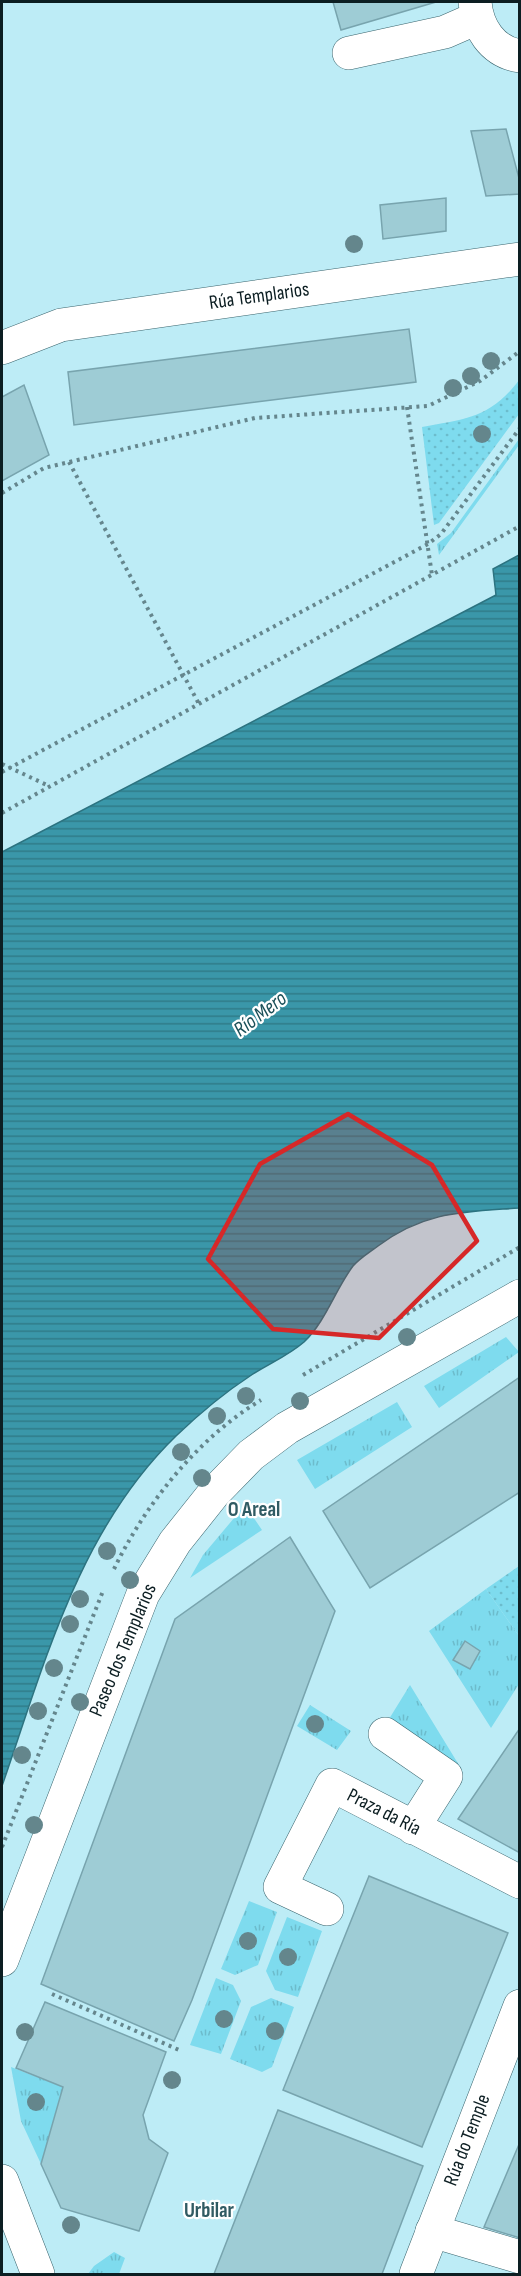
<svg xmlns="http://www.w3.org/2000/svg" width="521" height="2276" viewBox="0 0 521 2276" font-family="'Sofia Sans Condensed',sans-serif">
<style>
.grass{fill:url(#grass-tufts)}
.park{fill:url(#park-dots)}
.water{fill:url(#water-rules);stroke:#2c7380;stroke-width:1.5}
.building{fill:#9eccd5;stroke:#78a4ae;stroke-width:1.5}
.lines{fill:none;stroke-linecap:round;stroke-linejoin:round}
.minor-casing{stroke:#39646d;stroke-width:34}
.major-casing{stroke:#39646d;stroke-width:34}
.path{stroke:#65868d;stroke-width:4;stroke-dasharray:3 4.5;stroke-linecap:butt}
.minor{stroke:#fff;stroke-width:33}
.major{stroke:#fff;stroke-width:33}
.tree{fill:#64868c}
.marked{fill:#d62828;fill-opacity:0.2;stroke:#d62828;stroke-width:4.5;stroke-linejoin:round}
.labels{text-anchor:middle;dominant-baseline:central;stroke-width:4.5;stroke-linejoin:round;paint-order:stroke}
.street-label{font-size:20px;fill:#0c1e22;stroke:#fff}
.water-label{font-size:21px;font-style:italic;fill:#1b5059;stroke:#fff}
.neighbourhood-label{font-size:21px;font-weight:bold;fill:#305b63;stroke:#fff}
</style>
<defs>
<pattern id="grass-tufts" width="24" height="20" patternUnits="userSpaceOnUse" patternTransform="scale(1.5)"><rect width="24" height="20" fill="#7edbee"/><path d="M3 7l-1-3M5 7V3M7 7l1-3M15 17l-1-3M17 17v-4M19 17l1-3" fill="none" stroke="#6cbccc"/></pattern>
<pattern id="park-dots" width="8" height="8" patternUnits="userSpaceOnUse" patternTransform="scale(1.5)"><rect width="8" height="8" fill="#7edbee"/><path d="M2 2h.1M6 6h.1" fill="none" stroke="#6cbccc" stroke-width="1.8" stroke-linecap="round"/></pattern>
<pattern id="water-rules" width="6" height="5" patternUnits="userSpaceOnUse" patternTransform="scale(1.5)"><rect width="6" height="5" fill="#3a97a9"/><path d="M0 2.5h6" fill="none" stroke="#2f7b89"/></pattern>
</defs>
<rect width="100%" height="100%" fill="#bdecf6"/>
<path class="grass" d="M 519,439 L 519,445 L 439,555 L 437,544 L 451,533 Z
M 506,1337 L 519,1352 L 439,1408 L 424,1386 Z
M 397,1402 L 412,1427 L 315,1489 L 297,1460 Z
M 245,1505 L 262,1530 L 190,1578 L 203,1555 Z
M 486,1589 L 519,1636 L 519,1684 L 491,1728 L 429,1631 Z
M 410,1685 L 462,1770 L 389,1719 Z
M 310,1705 L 351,1731 L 337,1750 L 297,1726 Z
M 249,1901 L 277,1912 L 258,1965 L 235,1975 L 221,1969 Z
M 287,1917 L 322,1931 L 298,1997 L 275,1990 L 266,1971 Z
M 216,1978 L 233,1985 L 241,2001 L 221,2054 L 190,2045 Z
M 271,1998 L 294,2007 L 272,2067 L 262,2072 L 230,2059 L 251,2007 Z
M 11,2067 L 63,2087 L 41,2164 L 21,2121 Z
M 114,2252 L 125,2258 L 119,2274 L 88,2274 L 94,2266 Z"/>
<path class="park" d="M 519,380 L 519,414 L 439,523 L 434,525 L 422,427 C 465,419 491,418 519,380 Z
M 519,1566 L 519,1636 L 486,1589 Z"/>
<path class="water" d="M 519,555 L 519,1208 C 464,1212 425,1211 378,1246 C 370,1252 360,1258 353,1266 C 335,1290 326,1321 304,1342 C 288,1356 268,1364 250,1376 C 224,1393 199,1414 176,1436 C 79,1530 45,1662 2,1786 L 2,852 L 496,595 L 493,569 Z"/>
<path class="building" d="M 333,2 L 436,2 L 341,30 Z
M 506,129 L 520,182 L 520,194 L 486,196 L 471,131 Z
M 446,198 L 446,231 L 383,239 L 380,205 Z
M 409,329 L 416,382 L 74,425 L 68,372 Z
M 24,385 L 49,455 L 2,481 L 2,397 Z
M 520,1377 L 520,1492 L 370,1588 L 323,1511 Z
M 290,1537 L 335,1611 L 192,2000 L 174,2041 L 41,1984 L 175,1619 Z
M 465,1641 L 480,1651 L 470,1669 L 453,1660 Z
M 520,1728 L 520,1853 L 458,1819 Z
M 369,1876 L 508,1933 L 422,2147 L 283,2090 Z
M 45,2002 L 166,2052 L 143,2115 L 149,2139 L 168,2153 L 139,2231 L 61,2208 L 41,2164 L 63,2087 L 16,2068 Z
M 278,2110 L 423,2166 L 382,2274 L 214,2274 Z
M 520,2142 L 520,2238 L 484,2227 Z"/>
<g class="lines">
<defs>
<path id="minor" d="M 349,53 L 445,32 L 477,18
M 2,348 L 61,325 L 520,259
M 385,1734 L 446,1776 L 413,1828
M 327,1909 L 280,1887 L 332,1785 L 520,1882
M 2,1960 L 143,1594 L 175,1542 L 214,1493 L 251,1455 L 287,1428 L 520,1296
M 2,2181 L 38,2274
M 432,2231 L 520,2257"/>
<path id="major" d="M 475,2 C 477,27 492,52 520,56
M 416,2274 L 520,2006"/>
</defs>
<use href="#minor" class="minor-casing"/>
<use href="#major" class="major-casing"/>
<path class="path" d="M 407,407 L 432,575
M 69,462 L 199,704
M 2,493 L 44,468 L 255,418 L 428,406 L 480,381 L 520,351
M 2,764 L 49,786
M 2,772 L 428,544 L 441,534 L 520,428
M 2,813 L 520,526
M 303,1375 L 520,1247
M 114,1569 C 146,1503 198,1438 261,1400
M 2,1847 L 103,1591
M 52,1994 L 179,2050"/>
<use href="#minor" class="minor"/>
<use href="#major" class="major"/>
</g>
<g class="tree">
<circle cx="354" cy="244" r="9"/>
<circle cx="491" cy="361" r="9"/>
<circle cx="471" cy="376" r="9"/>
<circle cx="453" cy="388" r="9"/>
<circle cx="482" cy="434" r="9"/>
<circle cx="407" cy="1337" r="9"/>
<circle cx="246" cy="1396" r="9"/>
<circle cx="300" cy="1401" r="9"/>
<circle cx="217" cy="1416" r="9"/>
<circle cx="181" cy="1452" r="9"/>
<circle cx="202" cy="1478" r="9"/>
<circle cx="107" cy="1551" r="9"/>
<circle cx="130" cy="1580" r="9"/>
<circle cx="80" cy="1599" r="9"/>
<circle cx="70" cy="1624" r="9"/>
<circle cx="54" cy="1668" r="9"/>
<circle cx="80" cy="1702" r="9"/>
<circle cx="38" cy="1711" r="9"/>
<circle cx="315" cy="1724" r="9"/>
<circle cx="22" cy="1755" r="9"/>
<circle cx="34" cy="1825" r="9"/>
<circle cx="248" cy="1941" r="9"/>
<circle cx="288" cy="1957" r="9"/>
<circle cx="224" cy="2019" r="9"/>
<circle cx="275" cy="2031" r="9"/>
<circle cx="25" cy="2032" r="9"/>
<circle cx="172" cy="2080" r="9"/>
<circle cx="36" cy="2102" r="9"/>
<circle cx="71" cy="2225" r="9"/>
</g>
<path class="marked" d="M 348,1114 L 432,1165 L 477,1241 L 379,1338 L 273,1329 L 208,1259 L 260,1164 Z"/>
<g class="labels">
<g class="street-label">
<text transform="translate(259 296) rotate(-8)">Rúa Templarios</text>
<text transform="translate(123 1650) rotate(-67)">Paseo dos Templarios</text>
<text transform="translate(384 1812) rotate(27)">Praza da Ría</text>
<text transform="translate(467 2140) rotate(-69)">Rúa do Temple</text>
</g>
<g class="water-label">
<text transform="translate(260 1014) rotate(-37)">Río Mero</text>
</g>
<g class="neighbourhood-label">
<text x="254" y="1509">O Areal</text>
<text x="209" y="2210">Urbilar</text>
</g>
</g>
<rect width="521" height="2276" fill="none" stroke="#0c1e22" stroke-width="6"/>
</svg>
